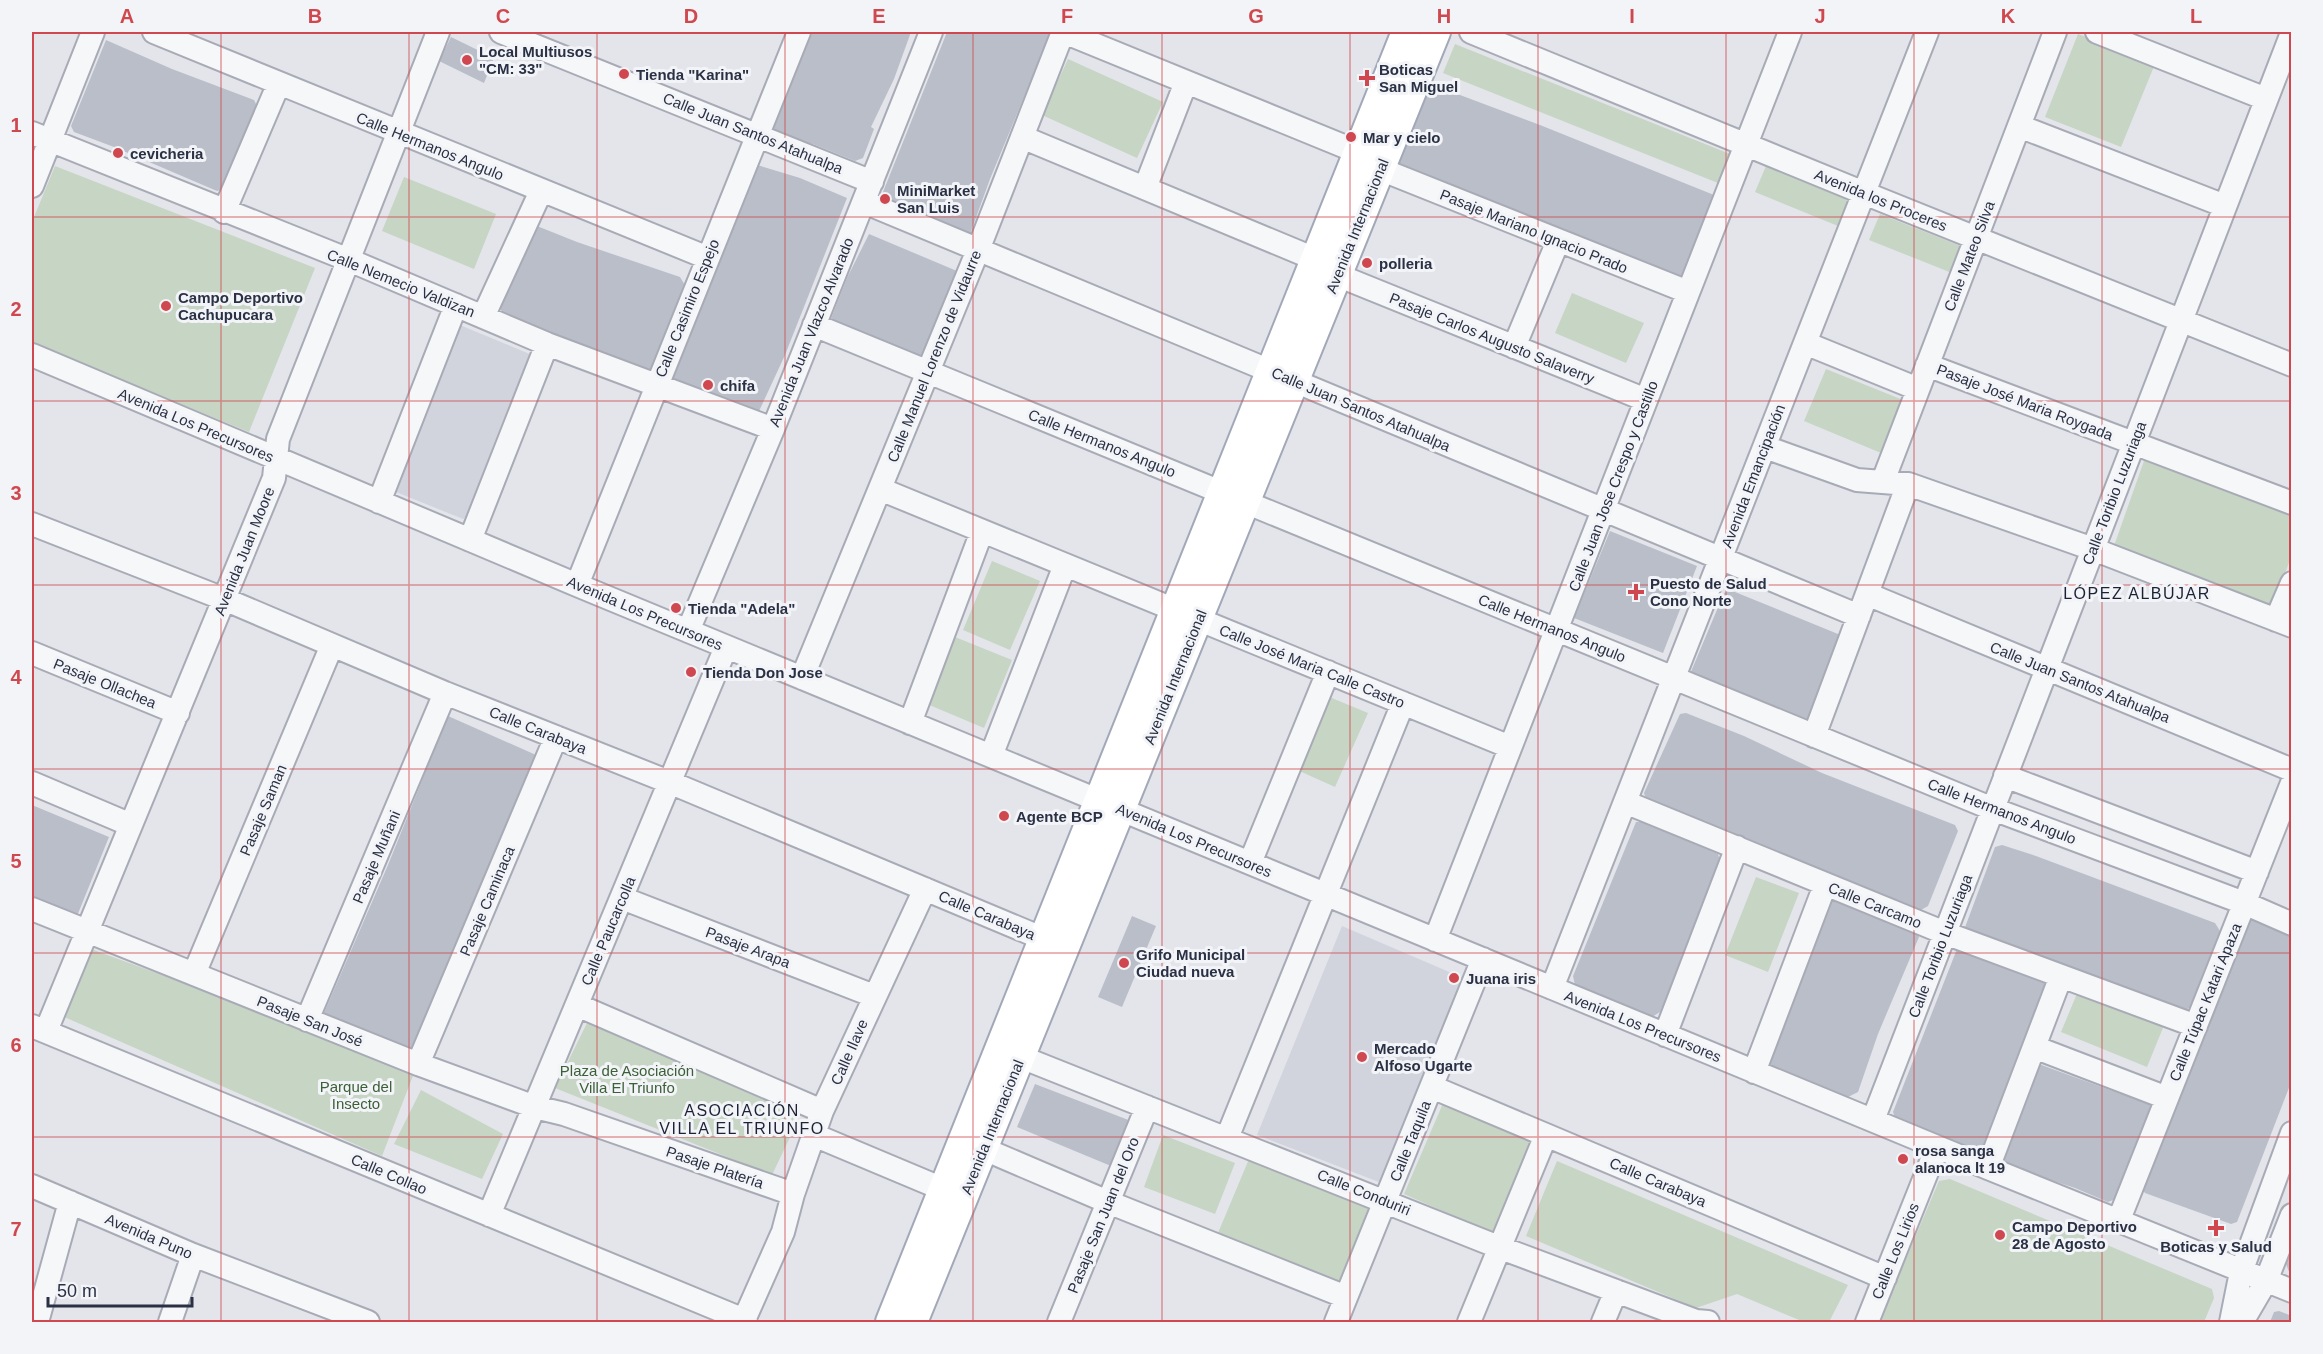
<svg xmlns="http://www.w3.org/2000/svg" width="2323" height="1354" viewBox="0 0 2323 1354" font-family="Helvetica,sans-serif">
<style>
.built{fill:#d1d4dd}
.green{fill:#c7d5c4}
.building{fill:#babec9}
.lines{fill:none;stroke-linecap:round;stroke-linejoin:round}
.minor-casing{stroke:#a8abb6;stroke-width:26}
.major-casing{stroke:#a2a8b7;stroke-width:32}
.minor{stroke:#f6f7f9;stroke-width:22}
.major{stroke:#fff;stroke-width:28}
.grid{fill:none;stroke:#d0484f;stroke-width:1.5;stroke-opacity:0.55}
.poi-dot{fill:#d0484f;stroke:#f3f4f8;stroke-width:2}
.labels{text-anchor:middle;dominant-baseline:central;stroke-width:6;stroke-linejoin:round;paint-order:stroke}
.poi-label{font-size:15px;font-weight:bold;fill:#2a3144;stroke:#f3f4f8;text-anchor:start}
.street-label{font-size:15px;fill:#2a3144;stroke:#f3f4f8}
.park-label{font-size:15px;fill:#3b5f37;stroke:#f3f4f8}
.neighbourhood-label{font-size:16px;letter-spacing:1.5px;fill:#1c2235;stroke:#f3f4f8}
.neatline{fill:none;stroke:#d0484f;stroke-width:2}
.grid-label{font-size:20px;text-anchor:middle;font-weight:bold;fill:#d0484f}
</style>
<rect width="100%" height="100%" fill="#e3e5eb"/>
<path class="built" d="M 455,323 L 532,355 L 468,516 L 463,519 L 396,492 L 392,485 Z
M 1342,926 L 1468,980 L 1384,1184 L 1257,1135 Z"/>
<path class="green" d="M 2078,34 L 2155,64 L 2121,147 L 2045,117 Z
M 1455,44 L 1735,156 L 1723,185 L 1443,73 Z
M 1068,59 L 1163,102 L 1137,158 L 1042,115 Z
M 55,166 L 315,268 L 249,432 L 32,343 L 32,222 Z
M 1766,166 L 1849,200 L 1838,226 L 1755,192 Z
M 404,177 L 496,214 L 474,269 L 382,231 Z
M 1880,214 L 1963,247 L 1952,273 L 1869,240 Z
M 1572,293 L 1644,323 L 1626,363 L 1555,333 Z
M 1826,369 L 1903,400 L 1881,453 L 1804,421 Z
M 2145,458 L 2291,512 L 2291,557 L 2272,609 L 2114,546 Z
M 992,561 L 1040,581 L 1010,650 L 963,630 Z
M 955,637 L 1012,660 L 984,728 L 927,704 Z
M 1327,696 L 1368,713 L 1335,787 L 1295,769 Z
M 1756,877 L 1799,893 L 1768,972 L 1725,955 Z
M 91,949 L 416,1068 L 382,1156 L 62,1016 Z
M 2081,984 L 2167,1018 L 2147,1067 L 2061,1032 Z
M 587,1023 L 802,1112 L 772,1175 L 555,1088 Z
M 421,1090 L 503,1134 L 482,1179 L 394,1144 Z
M 1444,1101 L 1537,1140 L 1497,1235 L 1404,1194 Z
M 1163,1135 L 1235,1163 L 1215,1214 L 1144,1187 Z
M 1249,1159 L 1375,1208 L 1342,1285 L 1218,1233 Z
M 1557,1161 L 1848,1285 L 1829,1322 L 1804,1322 L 1737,1294 L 1696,1308 L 1526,1236 Z
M 1950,1179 L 2212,1289 L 2214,1298 L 2204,1322 L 1879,1322 L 1939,1181 Z"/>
<path class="building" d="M 807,32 L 911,32 L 894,79 L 871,127 L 874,129 L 863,158 L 855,161 L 813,144 L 791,140 L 774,132 L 771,125 Z
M 947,32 L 1051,32 L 990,179 L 966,245 L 877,207 Z
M 451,37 L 494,58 L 484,83 L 439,61 Z
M 106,40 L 172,69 L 254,100 L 258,108 L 225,188 L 217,191 L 114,147 L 74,132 L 71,126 Z
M 1428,83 L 1540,125 L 1719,197 L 1687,281 L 1395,166 Z
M 754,164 L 800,178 L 847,198 L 785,355 L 754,422 L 665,379 Z
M 532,224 L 577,242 L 680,277 L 686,287 L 655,367 L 646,372 L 502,312 L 499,306 Z
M 869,234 L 957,271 L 922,356 L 830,321 L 847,278 Z
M 1610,531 L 1697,566 L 1663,653 L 1574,618 Z
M 1730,590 L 1838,634 L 1841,641 L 1808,718 L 1802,722 L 1690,674 L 1724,593 Z
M 1686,713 L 1744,736 L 1822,773 L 1955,825 L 1958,831 L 1928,906 L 1921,910 L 1885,896 L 1646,799 L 1644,793 L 1680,714 Z
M 448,716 L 536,755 L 475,899 L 413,1057 L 321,1020 L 388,865 Z
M 32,805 L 109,837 L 75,921 L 32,903 Z
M 1636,822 L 1643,822 L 1718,854 L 1720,861 L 1667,997 L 1660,1012 L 1652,1017 L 1575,985 L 1573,976 Z
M 2002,845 L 2036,856 L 2215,923 L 2220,931 L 2190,1007 L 2182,1013 L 1964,930 L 1995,847 Z
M 1833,898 L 1915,929 L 1919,937 L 1878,1034 L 1858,1092 L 1848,1097 L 1766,1066 L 1827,902 Z
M 1132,916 L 1156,926 L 1122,1007 L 1098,997 Z
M 2249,917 L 2292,929 L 2292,1080 L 2237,1222 L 2231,1224 L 2145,1193 L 2141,1187 L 2184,1088 Z
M 1957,949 L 2042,977 L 2047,984 L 1984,1146 L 1977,1152 L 1896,1120 L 1893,1112 Z
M 2036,1063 L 2151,1105 L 2152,1111 L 2116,1199 L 2108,1202 L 2075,1188 L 2000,1163 Z
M 1035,1084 L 1131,1121 L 1111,1166 L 1017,1127 Z
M 2291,1251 L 2292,1277 L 2291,1277 L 2286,1264 Z
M 2279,1311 L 2292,1316 L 2292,1322 L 2270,1322 L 2274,1312 Z"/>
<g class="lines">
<defs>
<path id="minor" d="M 154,32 L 708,258
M 501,32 L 872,182
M 1064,32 L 1358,152
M 1471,32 L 1864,193 L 2292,365
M 2097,32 L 2266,99
M 2019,126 L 2225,206
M 32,133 L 349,260 L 547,344 L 773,429
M 1022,137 L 1315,259
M 1380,169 L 1688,292
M 32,186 L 93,32
M 1145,188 L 1186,82
M 864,202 L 1859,616
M 224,212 L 279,83
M 1337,275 L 1646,400
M 483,317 L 541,191
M 814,325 L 1993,809 L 2244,903 L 2292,924
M 1805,343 L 1918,389
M 1514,347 L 1558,241
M 32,355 L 577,585 L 1988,1168 L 2292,1291
M 1927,365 L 2292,503
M 1765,447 L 1857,480 L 1908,484 L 2093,549 L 2292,626
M 1883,481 L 2055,32
M 880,489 L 1510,747
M 379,502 L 456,305
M 32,524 L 224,599 L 445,693 L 669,782 L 1044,939
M 470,540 L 547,344
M 577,585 L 799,32
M 1867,594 L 2292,770
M 2276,620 L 2292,583
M 688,631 L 773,429 L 931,32
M 32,653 L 178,713
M 802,678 L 978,250 L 1063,32
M 910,723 L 982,531
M 1814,736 L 1908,484
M 991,756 L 1065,565
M 2005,776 L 2257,872
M 32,783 L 131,825
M 1625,802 L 1945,933 L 2196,1026
M 1250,863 L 1328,672
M 622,898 L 874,996
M 32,909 L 418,1064 L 535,1107 L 564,1114 L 793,1194
M 1435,940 L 1790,32
M 194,974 L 332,645
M 1552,988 L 1927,32
M 577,1005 L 822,1111
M 307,1020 L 445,693
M 32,1026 L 744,1320 L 746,1322
M 46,1031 L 274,478 L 278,439 L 438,32
M 1665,1035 L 1737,847
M 2034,1047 L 2167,1098
M 1021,1057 L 1501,1248 L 1696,1321 L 1708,1322
M 418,1064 L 556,737
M 1754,1072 L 1825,885
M 1432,1087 L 1885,1278
M 1873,1120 L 2292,33
M 814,1135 L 957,1195
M 1227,1138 L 1403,703
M 984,1149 L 1108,1202 L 1346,1297
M 1988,1168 L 2061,976
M 32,1186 L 193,1255 L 368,1322
M 489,1215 L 726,647
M 2118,1222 L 2292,783
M 744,1320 L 783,1232 L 793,1194 L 822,1111 L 925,889
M 37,1322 L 70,1202
M 170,1322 L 193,1255
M 1059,1322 L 1147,1107
M 1336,1322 L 1483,959
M 1469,1322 L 1546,1135
M 1603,1322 L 1616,1291
M 1867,1322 L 1937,1147
M 2231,1322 L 2241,1272 L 2292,1133
M 2242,1322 L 2266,1281 L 2292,1215"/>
<path id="major" d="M 890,1322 L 1406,32
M 913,1322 L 1436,32"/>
</defs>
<use href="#minor" class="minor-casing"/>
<use href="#major" class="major-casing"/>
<use href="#minor" class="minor"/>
<use href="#major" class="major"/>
</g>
<path class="grid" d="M 221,32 L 221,1322M 409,32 L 409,1322M 597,32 L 597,1322M 785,32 L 785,1322M 973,32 L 973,1322M 1162,32 L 1162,1322M 1350,32 L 1350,1322M 1538,32 L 1538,1322M 1726,32 L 1726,1322M 1914,32 L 1914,1322M 2102,32 L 2102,1322M 32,217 L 2292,217M 32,401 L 2292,401M 32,585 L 2292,585M 32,769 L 2292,769M 32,953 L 2292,953M 32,1137 L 2292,1137"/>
<g class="poi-dot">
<circle cx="467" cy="60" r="6"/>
<circle cx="624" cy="74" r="6"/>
<path d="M1364 69h6v6h6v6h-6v6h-6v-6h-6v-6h6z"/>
<circle cx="1351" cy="137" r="6"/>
<circle cx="118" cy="153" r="6"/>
<circle cx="885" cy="199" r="6"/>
<circle cx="1367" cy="263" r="6"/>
<circle cx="166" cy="306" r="6"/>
<circle cx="708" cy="385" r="6"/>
<path d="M1633 583h6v6h6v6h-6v6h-6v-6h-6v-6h6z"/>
<circle cx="676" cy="608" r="6"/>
<circle cx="691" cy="672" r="6"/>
<circle cx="1004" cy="816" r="6"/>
<circle cx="1124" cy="963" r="6"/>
<circle cx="1454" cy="978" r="6"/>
<circle cx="1362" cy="1057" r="6"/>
<circle cx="1903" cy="1159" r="6"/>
<path d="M2213 1219h6v6h6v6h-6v6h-6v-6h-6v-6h6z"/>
<circle cx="2000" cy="1235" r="6"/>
</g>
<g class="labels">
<g class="poi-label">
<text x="479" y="51">Local Multiusos<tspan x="479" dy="17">"CM: 33"</tspan></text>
<text x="1379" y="69">Boticas<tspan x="1379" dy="17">San Miguel</tspan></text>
<text x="636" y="74">Tienda "Karina"</text>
<text x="1363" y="137">Mar y cielo</text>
<text x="130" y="153">cevicheria</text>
<text x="897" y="190">MiniMarket<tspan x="897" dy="17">San Luis</tspan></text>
<text x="1379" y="263">polleria</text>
<text x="178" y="297">Campo Deportivo<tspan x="178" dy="17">Cachupucara</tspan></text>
<text x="720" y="385">chifa</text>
<text x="1650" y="583">Puesto de Salud<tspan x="1650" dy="17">Cono Norte</tspan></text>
<text x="688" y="608">Tienda "Adela"</text>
<text x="703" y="672">Tienda Don Jose</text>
<text x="1016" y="816">Agente BCP</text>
<text x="1136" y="954">Grifo Municipal<tspan x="1136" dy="17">Ciudad nueva</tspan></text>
<text x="1466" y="978">Juana iris</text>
<text x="1374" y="1048">Mercado<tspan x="1374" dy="17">Alfoso Ugarte</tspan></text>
<text x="1915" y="1150">rosa sanga<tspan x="1915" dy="17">alanoca lt 19</tspan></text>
<text x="2012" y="1226">Campo Deportivo<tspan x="2012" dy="17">28 de Agosto</tspan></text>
<text x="2216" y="1246" text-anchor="middle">Boticas y Salud</text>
</g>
<g class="street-label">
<text transform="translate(753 133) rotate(22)">Calle Juan Santos Atahualpa</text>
<text transform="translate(430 146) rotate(22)">Calle Hermanos Angulo</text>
<text transform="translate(1881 200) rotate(22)">Avenida los Proceres</text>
<text transform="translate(1357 226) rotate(-68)">Avenida Internacional</text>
<text transform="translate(1534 231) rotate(22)">Pasaje Mariano Ignacio Prado</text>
<text transform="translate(1969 256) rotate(-69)">Calle Mateo Silva</text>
<text transform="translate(401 283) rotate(22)">Calle Nemecio Valdizan</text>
<text transform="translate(687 308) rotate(-68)">Calle Casimiro Espejo</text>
<text transform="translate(811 332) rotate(-68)">Avenida Juan Vlazco Alvarado</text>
<text transform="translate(1492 338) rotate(22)">Pasaje Carlos Augusto Salaverry</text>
<text transform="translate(934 356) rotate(-68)">Calle Manuel Lorenzo de Vidaurre</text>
<text transform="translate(2025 402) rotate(21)">Pasaje José Maria Roygada</text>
<text transform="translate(1361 409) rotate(23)">Calle Juan Santos Atahualpa</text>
<text transform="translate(196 425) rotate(23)">Avenida Los Precursores</text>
<text transform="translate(1102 443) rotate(22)">Calle Hermanos Angulo</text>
<text transform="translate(1753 476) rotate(-69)">Avenida Emancipación</text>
<text transform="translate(1613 486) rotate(-69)">Calle Juan Jose Crespo y Castillo</text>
<text transform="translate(2114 493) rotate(-69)">Calle Toribio Luzuriaga</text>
<text transform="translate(244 551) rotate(-68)">Avenida Juan Moore</text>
<text transform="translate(645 613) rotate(23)">Avenida Los Precursores</text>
<text transform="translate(1552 628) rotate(22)">Calle Hermanos Angulo</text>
<text transform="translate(1312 666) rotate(22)">Calle José Maria Calle Castro</text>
<text transform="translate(1175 677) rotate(-68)">Avenida Internacional</text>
<text transform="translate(2080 682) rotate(22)">Calle Juan Santos Atahualpa</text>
<text transform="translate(105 683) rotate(22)">Pasaje Ollachea</text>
<text transform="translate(538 730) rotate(22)">Calle Carabaya</text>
<text transform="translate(263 810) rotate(-67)">Pasaje Saman</text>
<text transform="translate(2002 811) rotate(21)">Calle Hermanos Angulo</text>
<text transform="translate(1194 840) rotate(23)">Avenida Los Precursores</text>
<text transform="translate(376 857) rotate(-67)">Pasaje Muñani</text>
<text transform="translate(487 901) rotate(-67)">Pasaje Caminaca</text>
<text transform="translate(1875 905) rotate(22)">Calle Carcamo</text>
<text transform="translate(987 915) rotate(23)">Calle Carabaya</text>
<text transform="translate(608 931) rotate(-67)">Calle Paucarcolla</text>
<text transform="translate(1940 946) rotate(-69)">Calle Toribio Luzuriaga</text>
<text transform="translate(748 947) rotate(21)">Pasaje Arapa</text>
<text transform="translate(2205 1002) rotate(-68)">Calle Túpac Katari Apaza</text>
<text transform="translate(310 1021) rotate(22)">Pasaje San José</text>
<text transform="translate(1643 1026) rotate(22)">Avenida Los Precursores</text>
<text transform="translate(849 1052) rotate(-66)">Calle Ilave</text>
<text transform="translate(992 1127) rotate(-68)">Avenida Internacional</text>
<text transform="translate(1410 1141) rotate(-68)">Calle Taquila</text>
<text transform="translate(715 1167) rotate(19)">Pasaje Platería</text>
<text transform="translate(389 1174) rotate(23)">Calle Collao</text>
<text transform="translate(1658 1182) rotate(23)">Calle Carabaya</text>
<text transform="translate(1364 1192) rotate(22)">Calle Conduriri</text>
<text transform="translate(1103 1215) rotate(-68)">Pasaje San Juan del Oro</text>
<text transform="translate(149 1236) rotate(23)">Avenida Puno</text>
<text transform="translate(1895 1251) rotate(-68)">Calle Los Lirios</text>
</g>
<g class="park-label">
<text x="627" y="1070">Plaza de Asociación<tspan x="627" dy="17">Villa El Triunfo</tspan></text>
<text x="356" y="1086">Parque del<tspan x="356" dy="17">Insecto</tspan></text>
</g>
<g class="neighbourhood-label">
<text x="2137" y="593">LÓPEZ ALBÚJAR</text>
<text x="742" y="1110">ASOCIACIÓN<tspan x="742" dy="18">VILLA EL TRIUNFO</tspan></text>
</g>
</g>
<rect width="2323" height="1354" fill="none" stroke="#f3f4f8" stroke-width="66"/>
<path d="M48 1297v9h144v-9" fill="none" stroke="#2a3144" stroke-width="3"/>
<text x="57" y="1297" font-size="18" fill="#2a3144" stroke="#f3f4f8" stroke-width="4.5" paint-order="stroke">50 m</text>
<rect x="33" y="33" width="2257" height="1288" class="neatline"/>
<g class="grid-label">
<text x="127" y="23">A</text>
<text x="315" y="23">B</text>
<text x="503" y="23">C</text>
<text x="691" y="23">D</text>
<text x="879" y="23">E</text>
<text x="1067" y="23">F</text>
<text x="1256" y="23">G</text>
<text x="1444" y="23">H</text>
<text x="1632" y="23">I</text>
<text x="1820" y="23">J</text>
<text x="2008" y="23">K</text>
<text x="2196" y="23">L</text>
<text x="16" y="132">1</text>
<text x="16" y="316">2</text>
<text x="16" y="500">3</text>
<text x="16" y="684">4</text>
<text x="16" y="868">5</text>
<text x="16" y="1052">6</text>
<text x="16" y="1236">7</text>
</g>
</svg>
